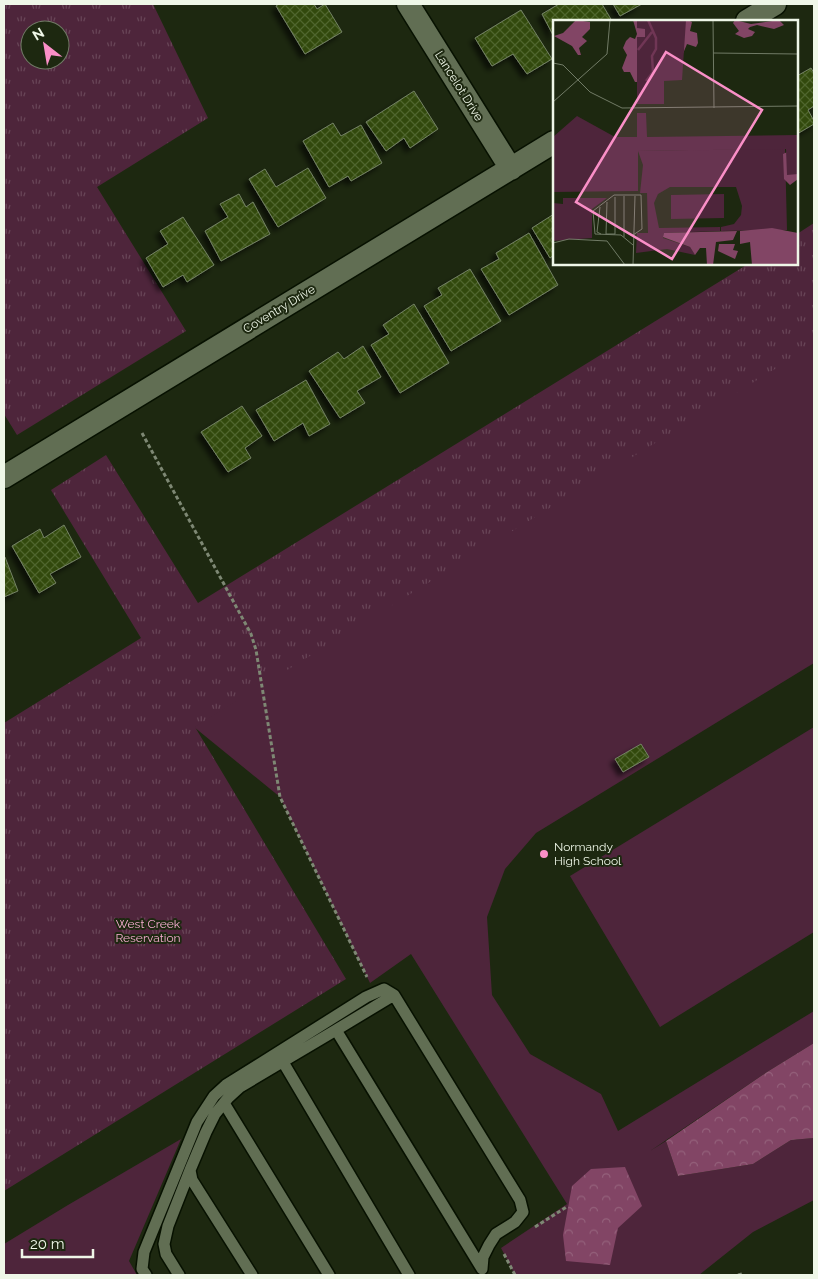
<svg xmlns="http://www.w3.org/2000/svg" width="818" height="1279" viewBox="0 0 818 1279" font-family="Raleway,sans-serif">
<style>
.grass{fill:#4e253b}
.forest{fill:url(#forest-crowns)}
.park{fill:url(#park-tufts);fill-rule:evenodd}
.building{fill:url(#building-cross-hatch);stroke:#748265;filter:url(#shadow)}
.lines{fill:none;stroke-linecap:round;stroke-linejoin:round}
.lane-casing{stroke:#071100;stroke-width:14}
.street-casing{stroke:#071100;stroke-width:25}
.path{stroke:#7e8874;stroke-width:3;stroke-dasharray:4 2.5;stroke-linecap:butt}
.lane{stroke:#616e53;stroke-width:11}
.street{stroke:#616e53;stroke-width:22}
.poi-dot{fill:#fa8fc7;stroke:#1d2810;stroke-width:2}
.labels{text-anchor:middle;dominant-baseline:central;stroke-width:4;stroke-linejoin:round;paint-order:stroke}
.street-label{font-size:12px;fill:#eff7e8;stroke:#1d2810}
.poi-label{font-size:12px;fill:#eff7e8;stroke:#1d2810;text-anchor:start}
.park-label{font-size:12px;fill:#f7add2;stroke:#1d2810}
.inset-river{fill:none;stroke:#703655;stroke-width:2.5}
.inset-road{fill:none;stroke:#717b66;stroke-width:1}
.view{fill:#fa8fc7;fill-opacity:0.15;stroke:#fa8fc7;stroke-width:2.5}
.inset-edge{fill:none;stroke:#eff7e8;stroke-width:2.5}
</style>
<defs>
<pattern id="forest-crowns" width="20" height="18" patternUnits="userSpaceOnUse" patternTransform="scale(1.25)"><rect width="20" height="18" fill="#824565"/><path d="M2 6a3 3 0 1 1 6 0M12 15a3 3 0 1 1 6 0" fill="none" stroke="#94617b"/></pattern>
<pattern id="park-tufts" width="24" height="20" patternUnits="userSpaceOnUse" patternTransform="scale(1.25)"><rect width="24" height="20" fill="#4e253b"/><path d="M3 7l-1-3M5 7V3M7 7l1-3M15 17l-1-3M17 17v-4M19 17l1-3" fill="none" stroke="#684557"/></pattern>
<pattern id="building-cross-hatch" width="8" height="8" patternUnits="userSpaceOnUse" patternTransform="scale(1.25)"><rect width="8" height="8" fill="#314a0a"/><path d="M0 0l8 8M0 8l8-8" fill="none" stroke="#4f652e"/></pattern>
<filter id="shadow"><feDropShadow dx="-4.5" dy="4.5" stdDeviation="2.5" flood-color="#0009"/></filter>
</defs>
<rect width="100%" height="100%" fill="#1d2810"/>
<path class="grass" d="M 814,339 L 814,663 L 536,833 L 505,869 L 487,917 L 492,995 L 530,1054 L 601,1094 L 618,1131 L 814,1011 L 814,1043 L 767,1072 L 650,1151 L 666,1141 L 678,1176 L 753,1164 L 791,1140 L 814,1138 L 814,1200 L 753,1232 L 699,1275 L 515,1275 L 501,1248 L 567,1204 L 411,954 L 370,983 L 280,797 L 194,727 Z
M 814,727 L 814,932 L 660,1027 L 570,876 Z
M 181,1139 L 129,1261 L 137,1275 L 4,1275 L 4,1244 L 68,1205 Z"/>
<path class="forest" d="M 814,1043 L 814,1138 L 791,1140 L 753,1164 L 678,1176 L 666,1141 L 767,1072 Z
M 625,1167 L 642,1206 L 618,1228 L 610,1265 L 566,1261 L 563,1235 L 572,1186 L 591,1169 Z"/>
<path class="park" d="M 4,4 L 153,4 L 208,118 L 97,187 L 186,331 L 17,435 L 4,414 ZM 30,30 L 60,30 L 60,60 L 30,60 Z
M 814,223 L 814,345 L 195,727 L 346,979 L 4,1191 L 4,723 L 141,638 L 51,490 L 106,455 L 198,603 L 748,264 L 797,264 L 797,234 Z"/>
<path class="building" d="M 279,4 L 314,4 L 317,9 L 325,4 L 342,32 L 305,54 L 276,6 Z
M 559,4 L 602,4 L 612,21 L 554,21 L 554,37 L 542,14 Z
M 613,4 L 642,4 L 620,16 Z
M 521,10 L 552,59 L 527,74 L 513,54 L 492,66 L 475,38 Z
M 811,68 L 814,73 L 814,106 L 808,110 L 814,121 L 814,124 L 797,134 L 797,76 Z
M 414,91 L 438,129 L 410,148 L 404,138 L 386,151 L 366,122 Z
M 333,123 L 341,136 L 361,125 L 382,163 L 351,181 L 348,176 L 329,187 L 303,141 Z
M 308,168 L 326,198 L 278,227 L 249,179 L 265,169 L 276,187 Z
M 239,194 L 246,207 L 253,202 L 270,234 L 221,261 L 205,231 L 228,217 L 220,204 Z
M 554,214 L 554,255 L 550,258 L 532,228 Z
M 183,217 L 214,265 L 187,282 L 183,275 L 163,287 L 146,258 L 168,244 L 160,231 Z
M 529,233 L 558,285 L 509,315 L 481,269 L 499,259 L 496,253 Z
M 470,269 L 501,321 L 451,351 L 424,306 L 442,295 L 438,288 Z
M 414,304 L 449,363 L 400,393 L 371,345 L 389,334 L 383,325 Z
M 363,346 L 381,377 L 357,391 L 365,403 L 340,418 L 309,371 L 338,352 L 344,359 Z
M 306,380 L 330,424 L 309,436 L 303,423 L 274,441 L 256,410 Z
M 242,406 L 262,436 L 245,448 L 251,458 L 228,472 L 201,432 Z
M 64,525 L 81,557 L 50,574 L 56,583 L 39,593 L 12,546 L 40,529 L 44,538 Z
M 5,557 L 18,591 L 4,597 L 4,558 Z
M 641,744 L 649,757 L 623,772 L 615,759 Z"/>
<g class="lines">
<defs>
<path id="lane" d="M 394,995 L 336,1030 L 482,1269
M 283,1062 L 409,1275
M 224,1103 L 329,1275
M 146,1275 L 142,1269 L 144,1252 L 197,1122 L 214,1096 L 226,1085 L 366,997 L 384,989 L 394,995 L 520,1200 L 523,1212 L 515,1222 L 496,1234 L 489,1245 L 483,1257 L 482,1269
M 179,1275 L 166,1254 L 164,1244 L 168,1226 L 190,1170
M 252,1275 L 192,1180 L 190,1170 L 206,1132 L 215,1114 L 228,1098 L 240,1087 L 336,1030"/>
<path id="street" d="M 408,4 L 511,169
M 747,21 L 775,4
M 4,477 L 554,142"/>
</defs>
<use href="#lane" class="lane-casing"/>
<use href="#street" class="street-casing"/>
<path class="path" d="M 142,433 L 251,634 L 256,650 L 280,797 L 367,977
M 535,1227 L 568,1206
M 504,1254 L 515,1275
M 738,1275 L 742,1274 L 743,1275"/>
<use href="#lane" class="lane"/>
<use href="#street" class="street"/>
</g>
<circle class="poi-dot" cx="544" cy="854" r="5"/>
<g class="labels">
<g class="street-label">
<text transform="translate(459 86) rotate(58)">Lancelot Drive</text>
<text transform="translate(279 309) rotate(-31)">Coventry Drive</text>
</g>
<g class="poi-label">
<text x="554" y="847">Normandy<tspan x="554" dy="14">High School</tspan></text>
</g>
<g class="park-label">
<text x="148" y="924">West Creek<tspan x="148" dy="14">Reservation</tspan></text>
</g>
</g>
<g transform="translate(553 20)">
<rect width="245" height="245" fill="#1d2810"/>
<path d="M 232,128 L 234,210 L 168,211 L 168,207 L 181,204 L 188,195 L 189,186 L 183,167 L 117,167 L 105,174 L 101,183 L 106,208 L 167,207 L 167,211 L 111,213 L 110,218 L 137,227 L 142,235 L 114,229 L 83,233 L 84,213 L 95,213 L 94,173 L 87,173 L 90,145 L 85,131 ZM 171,174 L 171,198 L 118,199 L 118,175 ZM 10,178 L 54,178 L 39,189 L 39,218 L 0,221 L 0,183 L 10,184 Z" fill="#4e253b"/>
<path d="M 23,0 L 37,2 L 37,9 L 29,17 L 34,21 L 26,28 L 28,35 L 25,35 L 19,26 L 1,16 L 10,13 ZM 80,0 L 135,0 L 139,2 L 137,11 L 144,13 L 145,23 L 143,27 L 134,24 L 129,36 L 89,62 L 82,62 L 77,52 L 71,52 L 69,48 L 74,35 L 70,28 L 73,21 L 77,17 L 82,19 L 84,14 ZM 182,0 L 198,4 L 226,0 L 231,5 L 221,9 L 204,5 L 197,7 L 195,9 L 202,12 L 199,16 L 191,18 L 182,14 L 186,11 L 180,3 ZM 245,127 L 245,159 L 237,165 L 231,159 L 230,134 ZM 219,208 L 245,213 L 245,245 L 199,245 L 197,222 L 187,224 L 187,211 ZM 184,211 L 180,220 L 163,222 L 160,245 L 154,245 L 153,228 L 147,228 L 142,235 L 137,227 L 110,217 L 111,213 ZM 166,224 L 182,224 L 180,230 L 185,231 L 182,239 L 165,231 Z" fill="#824565"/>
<path d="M 84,0 L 133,0 L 129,60 L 111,61 L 111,84 L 84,84 L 84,17 L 92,17 L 92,9 L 84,8 ZM 84,93 L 93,93 L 94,117 L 245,115 L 245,154 L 234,155 L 233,129 L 85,131 L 85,171 L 0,172 L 0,117 L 24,96 L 62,117 L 84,117 Z" fill="#4e253b"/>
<path class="inset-river" d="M 85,30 L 99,12M 93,61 L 100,52 L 99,36 L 103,29 L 103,18 L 95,0"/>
<path class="inset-road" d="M 160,0 L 161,88M 160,33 L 245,34M 0,43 L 10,45 L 37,72 L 69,88 L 245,86M 0,82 L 54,34 L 57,0M 54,182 L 53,214 L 62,214 L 62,177M 47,187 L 44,212 L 48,214M 71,217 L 71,176M 0,223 L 16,219 L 54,221 L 72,245M 80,225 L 68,215 L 42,214 L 40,191 L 61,175 L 88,175 L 89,209 L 80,215M 80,245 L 82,176"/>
<path class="view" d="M 113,32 L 209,90 L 119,239 L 23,182 Z"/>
<rect width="245" height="245" class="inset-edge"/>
</g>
<rect width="818" height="1279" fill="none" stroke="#eff7e8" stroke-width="10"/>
<g transform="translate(45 45) rotate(329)"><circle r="24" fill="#1d2810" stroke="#717b66"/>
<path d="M0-4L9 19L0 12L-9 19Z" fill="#fa8fc7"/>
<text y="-8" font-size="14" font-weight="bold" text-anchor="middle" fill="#eff7e8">N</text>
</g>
<path d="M22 1249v8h71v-8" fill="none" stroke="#eff7e8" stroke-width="2.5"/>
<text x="30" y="1249" font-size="15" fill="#eff7e8" stroke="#1d2810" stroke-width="4" paint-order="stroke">20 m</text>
</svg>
